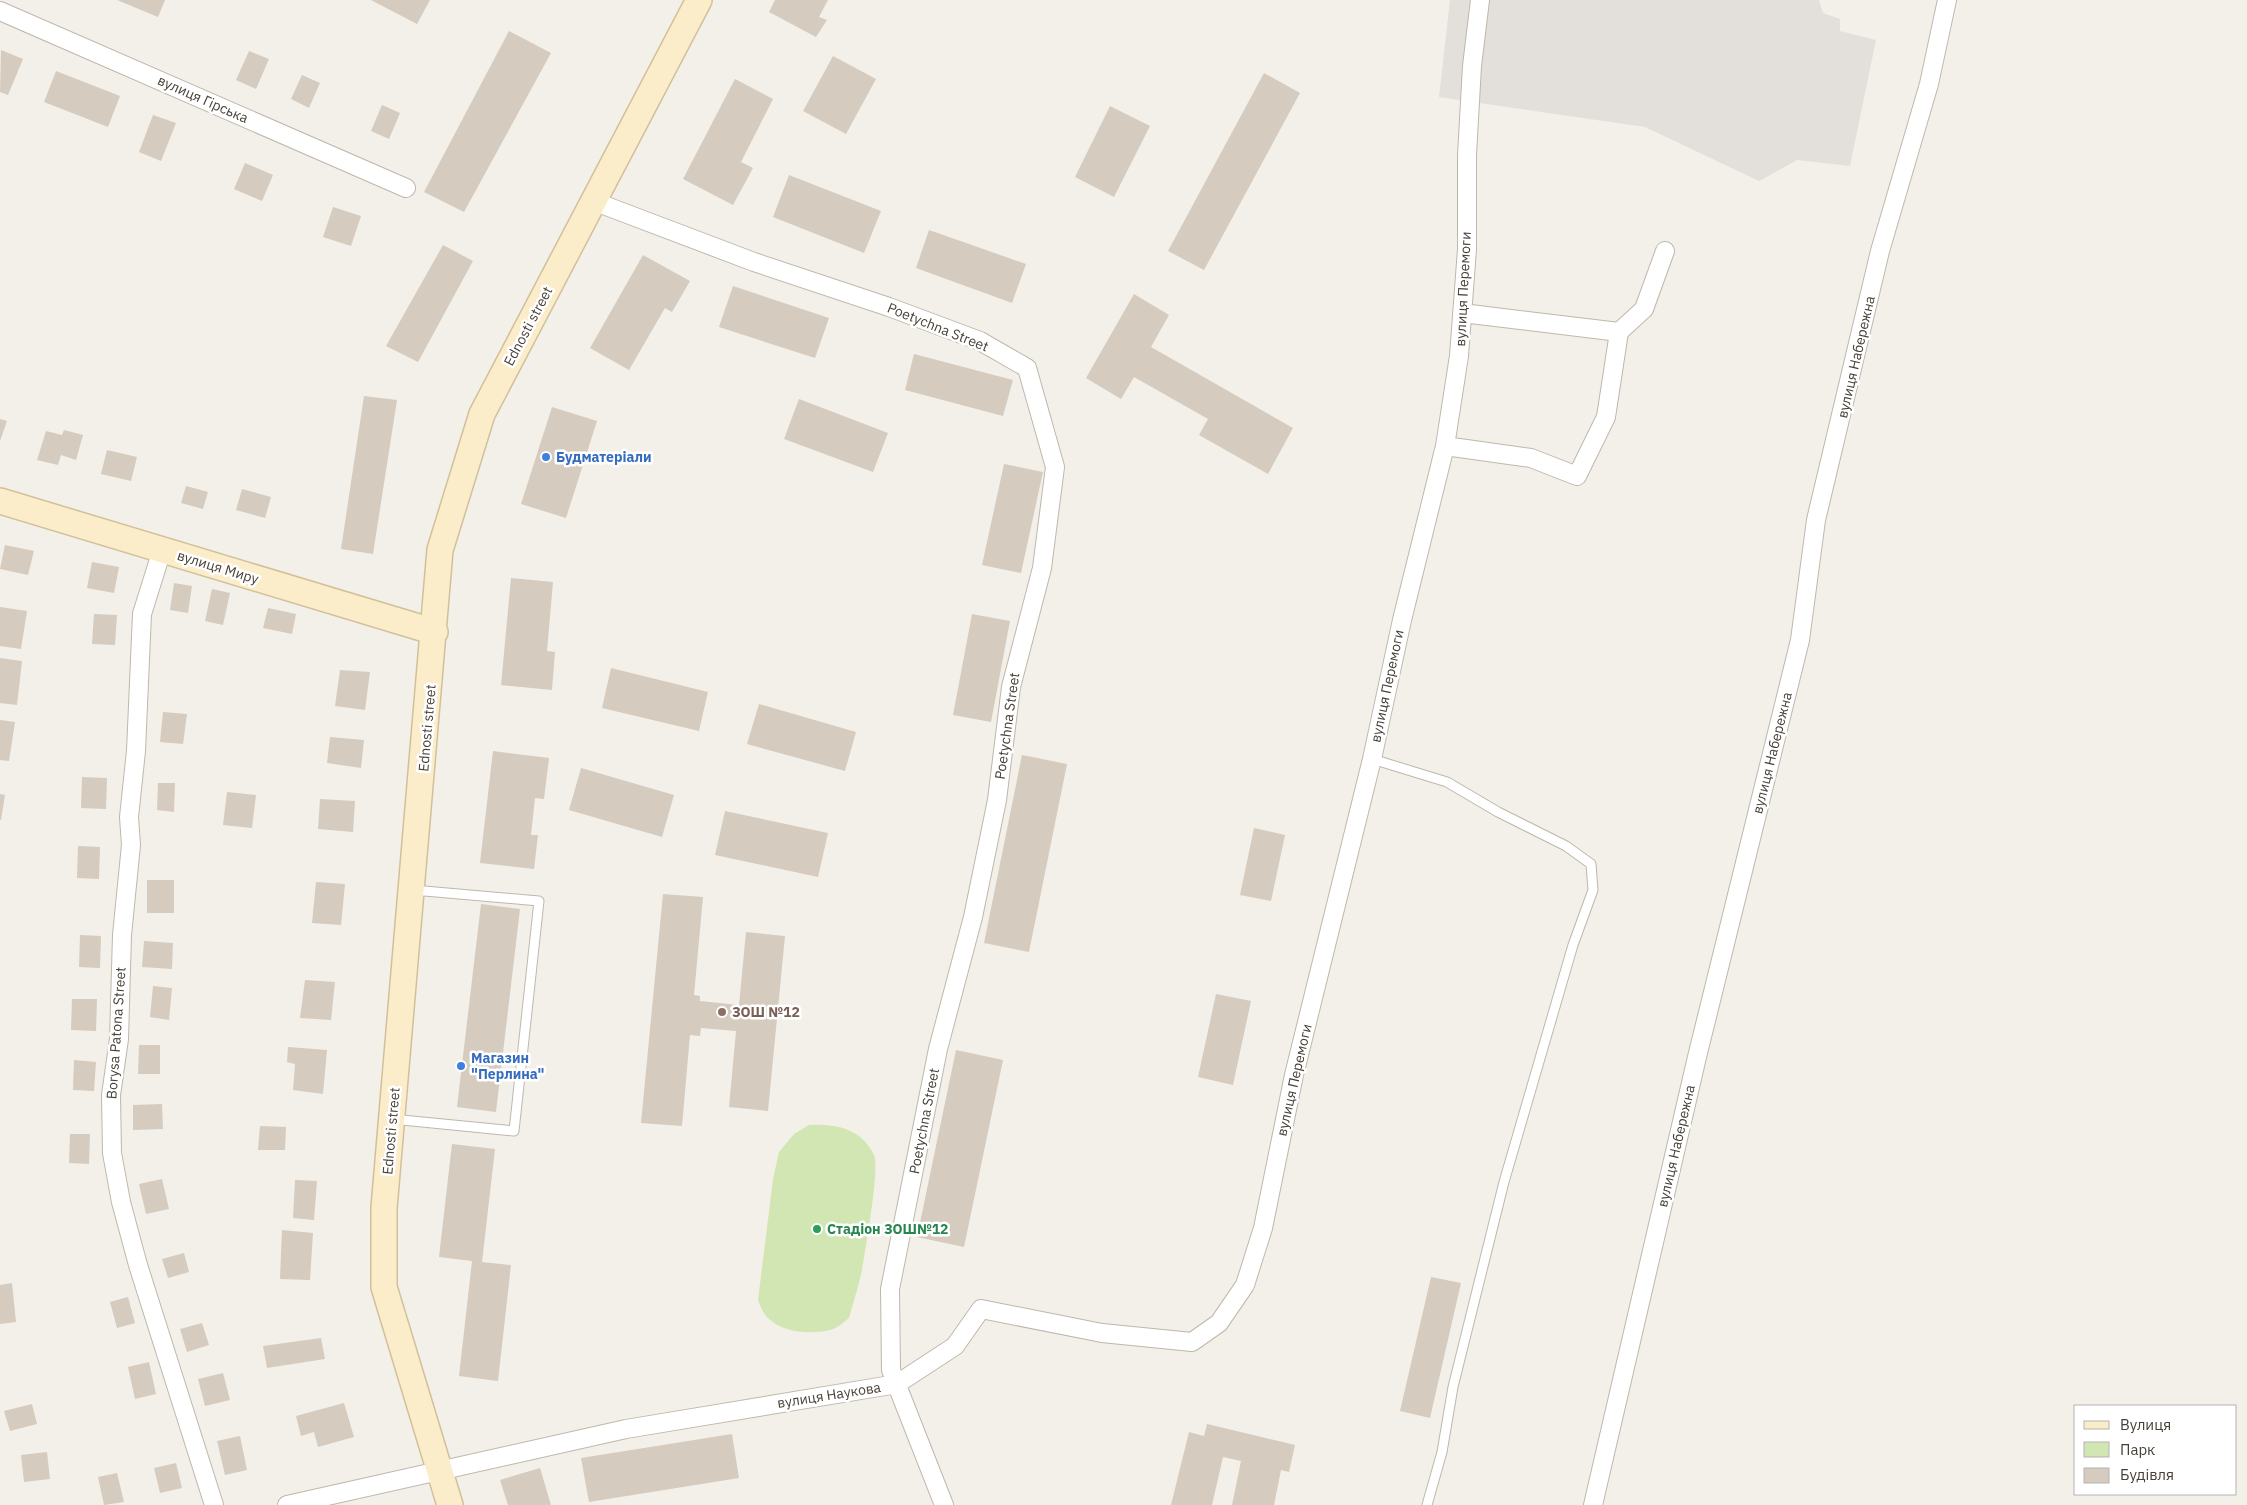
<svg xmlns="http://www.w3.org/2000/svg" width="2247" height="1505" viewBox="0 0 2247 1505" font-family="'IBM Plex Sans',sans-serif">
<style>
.industrial{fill:#e3dfda}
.green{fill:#d1e6b3}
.building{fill:#d5cbbe}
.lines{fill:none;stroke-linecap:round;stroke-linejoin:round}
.lane-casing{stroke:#bfb7ab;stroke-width:11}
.street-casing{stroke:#bfb7ab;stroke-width:20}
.secondary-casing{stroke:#d1c09a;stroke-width:28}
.lane{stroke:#fff;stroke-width:9}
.street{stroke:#fff;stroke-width:18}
.secondary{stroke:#fcedca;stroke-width:25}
.shop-dot{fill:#3f7fe0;stroke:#fff;stroke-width:2}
.education-dot{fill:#8d6e63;stroke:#fff;stroke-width:2}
.leisure-dot{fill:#2e9e5b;stroke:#fff;stroke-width:2}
.labels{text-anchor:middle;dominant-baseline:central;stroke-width:5;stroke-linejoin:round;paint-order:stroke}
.street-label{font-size:14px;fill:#474037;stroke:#fff}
.shop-label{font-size:14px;font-weight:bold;fill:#366cbe;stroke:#fff;text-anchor:start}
.education-label{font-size:14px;font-weight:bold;fill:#785e54;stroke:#fff;text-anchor:start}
.leisure-label{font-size:14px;font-weight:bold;fill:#27864d;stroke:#fff;text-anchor:start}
</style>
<rect width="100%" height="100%" fill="#f3f0e9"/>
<path class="industrial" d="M 1450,0 L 1819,0 L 1823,13 L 1840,19 L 1840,31 L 1876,40 L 1850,166 L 1797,160 L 1759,181 L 1645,127 L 1439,97 Z"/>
<path class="green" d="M 809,1125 C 836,1124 861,1128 874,1155 C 880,1168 865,1251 862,1270 C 859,1286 853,1302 849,1318 C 845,1321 839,1327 833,1329 C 817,1335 786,1333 773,1322 C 765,1317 761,1309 758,1300 L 773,1179 L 779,1152 L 794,1134 Z"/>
<path class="building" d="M 117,0 L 165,0 L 158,17 Z
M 371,0 L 430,0 L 417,24 Z
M 775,0 L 828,0 L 819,17 L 827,20 L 816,37 L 769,12 Z
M 509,31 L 551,53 L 464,212 L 424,192 Z
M 1,50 L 23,59 L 8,95 L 0,92 Z
M 249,51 L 269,59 L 256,89 L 236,80 Z
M 833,56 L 876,79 L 846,134 L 803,111 Z
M 56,71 L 120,96 L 108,127 L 44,102 Z
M 1264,73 L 1300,93 L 1204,270 L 1168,251 Z
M 302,75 L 320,83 L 309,108 L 291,99 Z
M 735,79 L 773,99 L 741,162 L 753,168 L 733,205 L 683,179 Z
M 382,105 L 400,113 L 389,139 L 371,131 Z
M 1110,106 L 1150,126 L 1114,197 L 1075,177 Z
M 153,115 L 176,123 L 161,161 L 139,152 Z
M 245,163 L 273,175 L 262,201 L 234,189 Z
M 789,175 L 881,211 L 864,253 L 773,217 Z
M 333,207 L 361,216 L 351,246 L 323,237 Z
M 929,230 L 1026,264 L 1012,303 L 916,268 Z
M 443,245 L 473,261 L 418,362 L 386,346 Z
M 643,255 L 690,281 L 672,312 L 665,308 L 629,370 L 590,348 Z
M 733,286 L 829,318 L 815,358 L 719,327 Z
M 1134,294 L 1169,315 L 1151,347 L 1293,428 L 1268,474 L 1199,435 L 1208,419 L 1134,377 L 1121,399 L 1086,378 Z
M 914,354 L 1013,380 L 1003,416 L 905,390 Z
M 364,396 L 397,400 L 373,554 L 341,549 Z
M 799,399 L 888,433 L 873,472 L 784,439 Z
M 552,407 L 597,421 L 566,518 L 521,504 Z
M 0,419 L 7,421 L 0,441 Z
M 64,430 L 83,435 L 76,460 L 61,455 L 58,465 L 37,460 L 46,431 L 62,435 Z
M 107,450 L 137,457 L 131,481 L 101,474 Z
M 1004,464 L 1043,472 L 1021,573 L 982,565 Z
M 186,486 L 208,492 L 203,509 L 181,503 Z
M 242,489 L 271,497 L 265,518 L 236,510 Z
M 5,545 L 34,551 L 28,575 L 0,569 Z
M 92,562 L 119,567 L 114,593 L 87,588 Z
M 511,578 L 553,582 L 547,651 L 555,652 L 552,690 L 501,685 Z
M 174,583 L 192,586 L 188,613 L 170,610 Z
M 212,589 L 230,593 L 223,625 L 205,621 Z
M 0,607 L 27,611 L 21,649 L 0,646 Z
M 268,608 L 296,614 L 292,634 L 263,628 Z
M 94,614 L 117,615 L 115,645 L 92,644 Z
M 972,614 L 1010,621 L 991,722 L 953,715 Z
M 0,658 L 22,661 L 17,705 L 0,703 Z
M 611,668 L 708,692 L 699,731 L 602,708 Z
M 340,670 L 370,672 L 365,710 L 335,706 Z
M 759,704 L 856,732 L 845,771 L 747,744 Z
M 163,712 L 187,714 L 183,744 L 160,742 Z
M 0,720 L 15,722 L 9,761 L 0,760 Z
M 330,737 L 364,740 L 361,768 L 327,763 Z
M 493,751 L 549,758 L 544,799 L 535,798 L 531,835 L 538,835 L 534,869 L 480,863 Z
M 1022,755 L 1067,764 L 1029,952 L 984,943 Z
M 581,768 L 674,795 L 662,837 L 569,810 Z
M 82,777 L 107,778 L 106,809 L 81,808 Z
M 158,783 L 175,783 L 174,812 L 157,810 Z
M 227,792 L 256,795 L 252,828 L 223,825 Z
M 0,794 L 5,795 L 1,820 L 0,820 Z
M 320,799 L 355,801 L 353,832 L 318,829 Z
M 725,811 L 828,833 L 818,877 L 715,855 Z
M 1254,828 L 1285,835 L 1271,901 L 1240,895 Z
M 78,846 L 100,847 L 99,879 L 77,878 Z
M 147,880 L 174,880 L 174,913 L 147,913 Z
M 316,882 L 345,884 L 341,925 L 312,923 Z
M 663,894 L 703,897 L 694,995 L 700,996 L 700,1001 L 739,1005 L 746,932 L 785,936 L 768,1111 L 729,1107 L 736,1031 L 701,1028 L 700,1036 L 690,1035 L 682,1126 L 641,1123 Z
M 481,904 L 520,909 L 496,1112 L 457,1107 Z
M 80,935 L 101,936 L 100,968 L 79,967 Z
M 144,941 L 173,943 L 172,969 L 142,967 Z
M 305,980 L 335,982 L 331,1020 L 300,1018 Z
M 153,986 L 172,988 L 169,1020 L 150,1017 Z
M 1216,994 L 1251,1001 L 1233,1085 L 1198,1077 Z
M 72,999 L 97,999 L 96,1031 L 71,1030 Z
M 139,1045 L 160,1045 L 160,1074 L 138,1074 Z
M 288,1047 L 327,1050 L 323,1094 L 293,1090 L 295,1064 L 287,1062 Z
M 956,1050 L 1003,1060 L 964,1247 L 917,1237 Z
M 74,1060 L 96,1062 L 94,1091 L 73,1090 Z
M 162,1104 L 163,1129 L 133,1130 L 133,1105 Z
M 260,1126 L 286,1127 L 285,1150 L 258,1150 Z
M 70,1134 L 90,1134 L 89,1164 L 69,1163 Z
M 452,1144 L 495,1149 L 482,1262 L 511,1265 L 498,1381 L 459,1376 L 472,1261 L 439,1257 Z
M 162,1179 L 169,1209 L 146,1214 L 139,1184 Z
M 295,1180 L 317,1181 L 314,1220 L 293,1218 Z
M 282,1230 L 313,1233 L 310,1280 L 280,1279 Z
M 184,1253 L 189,1272 L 168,1278 L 162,1259 Z
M 1431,1277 L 1461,1283 L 1430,1418 L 1400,1411 Z
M 12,1283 L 16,1322 L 0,1324 L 0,1285 Z
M 128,1297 L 135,1323 L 117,1328 L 110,1302 Z
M 202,1323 L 209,1345 L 187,1352 L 180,1329 Z
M 321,1338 L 325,1359 L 267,1368 L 263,1346 Z
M 149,1362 L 156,1394 L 135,1399 L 128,1367 Z
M 223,1373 L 230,1400 L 205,1406 L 198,1379 Z
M 344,1403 L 354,1437 L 318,1447 L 314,1432 L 301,1436 L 296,1416 Z
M 32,1404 L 37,1424 L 10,1431 L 4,1411 Z
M 1207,1424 L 1295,1445 L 1289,1472 L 1281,1470 L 1274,1505 L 1232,1505 L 1241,1461 L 1223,1457 L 1212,1505 L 1171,1505 L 1189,1432 L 1204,1436 Z
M 732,1434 L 739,1478 L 589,1502 L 581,1458 Z
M 240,1436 L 247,1470 L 225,1475 L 217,1441 Z
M 47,1452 L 50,1479 L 24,1482 L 21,1455 Z
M 176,1463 L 182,1488 L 160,1493 L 154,1468 Z
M 540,1468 L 551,1505 L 508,1505 L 500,1480 Z
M 117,1473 L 124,1502 L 104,1505 L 98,1477 Z"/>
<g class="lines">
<defs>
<path id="lane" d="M 1372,759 L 1447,782 L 1498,812 L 1566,846 L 1591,864 L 1593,890 L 1573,945 L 1504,1182 L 1453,1387 L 1442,1452 L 1427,1505
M 392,1119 L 514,1131 L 539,901 L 413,890"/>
<path id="street" d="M 0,11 L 406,188
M 593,201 L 754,262 L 889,307 L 980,341 L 1027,368 L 1055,467 L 1042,568 L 1011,687 L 997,800 L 973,917 L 938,1049 L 890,1289 L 891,1370 L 944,1505
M 1462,313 L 1619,332
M 1445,446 L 1531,458 L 1577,476 L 1606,417 L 1619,332 L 1644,309 L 1665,251
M 162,550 L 142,614 L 136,751 L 129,817 L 131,845 L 122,935 L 119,1039 L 111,1095 L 112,1153 L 121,1202 L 138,1265 L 214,1505
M 287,1505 L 626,1429 L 897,1384 L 955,1346 L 981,1309 L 1102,1333 L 1192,1342 L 1219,1323 L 1245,1285 L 1263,1228 L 1294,1075 L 1372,759 L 1402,620 L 1445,446 L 1459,356 L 1467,249 L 1467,155 L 1472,66 L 1480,0
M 1593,1505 L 1697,1057 L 1800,640 L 1816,520 L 1880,251 L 1929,84 L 1947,0"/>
<path id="secondary" d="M 0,501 L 435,632
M 450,1505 L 384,1287 L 384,1208 L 440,550 L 482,414 L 699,0"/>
</defs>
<use href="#lane" class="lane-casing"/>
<use href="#street" class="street-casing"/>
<use href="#secondary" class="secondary-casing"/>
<use href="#lane" class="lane"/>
<use href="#street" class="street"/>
<use href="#secondary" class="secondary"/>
</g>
<g class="shop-dot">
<circle cx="546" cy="457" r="5"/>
<circle cx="461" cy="1066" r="5"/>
</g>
<circle class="education-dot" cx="722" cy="1012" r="5"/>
<circle class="leisure-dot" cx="817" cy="1229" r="5"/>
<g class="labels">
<g class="street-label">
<text transform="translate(203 99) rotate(24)">вулиця Гірська</text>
<text transform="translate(1463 289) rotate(-87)">вулиця Перемоги</text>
<text transform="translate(528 326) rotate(-62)">Ednosti street</text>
<text transform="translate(938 327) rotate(22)">Poetychna Street</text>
<text transform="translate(1856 357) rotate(-77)">вулиця Набережна</text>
<text transform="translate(218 567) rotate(17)">вулиця Миру</text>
<text transform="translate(1387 686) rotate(-78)">вулиця Перемоги</text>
<text transform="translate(1007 726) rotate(-82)">Poetychna Street</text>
<text transform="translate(427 728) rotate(-85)">Ednosti street</text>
<text transform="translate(1772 753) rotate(-76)">вулиця Набережна</text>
<text transform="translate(116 1033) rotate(-86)">Borysa Patona Street</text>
<text transform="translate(1294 1080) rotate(-77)">вулиця Перемоги</text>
<text transform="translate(924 1121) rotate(-79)">Poetychna Street</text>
<text transform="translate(391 1131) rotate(-85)">Ednosti street</text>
<text transform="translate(1676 1146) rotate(-77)">вулиця Набережна</text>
<text transform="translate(829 1395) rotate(-9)">вулиця Наукова</text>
</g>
<g class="shop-label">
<text x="556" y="457">Будматеріали</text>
<text x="471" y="1058">Магазин<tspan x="471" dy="16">"Перлина"</tspan></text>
</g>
<g class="education-label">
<text x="732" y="1012">ЗОШ №12</text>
</g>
<g class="leisure-label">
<text x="827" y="1229">Стадіон ЗОШ№12</text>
</g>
</g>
<rect x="2074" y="1405" width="162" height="90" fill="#ffffff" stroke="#b5b3af"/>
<rect x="2084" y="1421" width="25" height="8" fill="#fcedca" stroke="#b5b3af"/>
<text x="2120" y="1430" font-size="15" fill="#474037">Вулиця</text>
<rect x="2084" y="1442" width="25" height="15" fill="#d1e6b3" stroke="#b5b3af"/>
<text x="2120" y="1455" font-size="15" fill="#474037">Парк</text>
<rect x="2084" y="1468" width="25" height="15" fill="#d5cbbe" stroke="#b5b3af"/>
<text x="2120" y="1480" font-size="15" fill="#474037">Будівля</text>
</svg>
